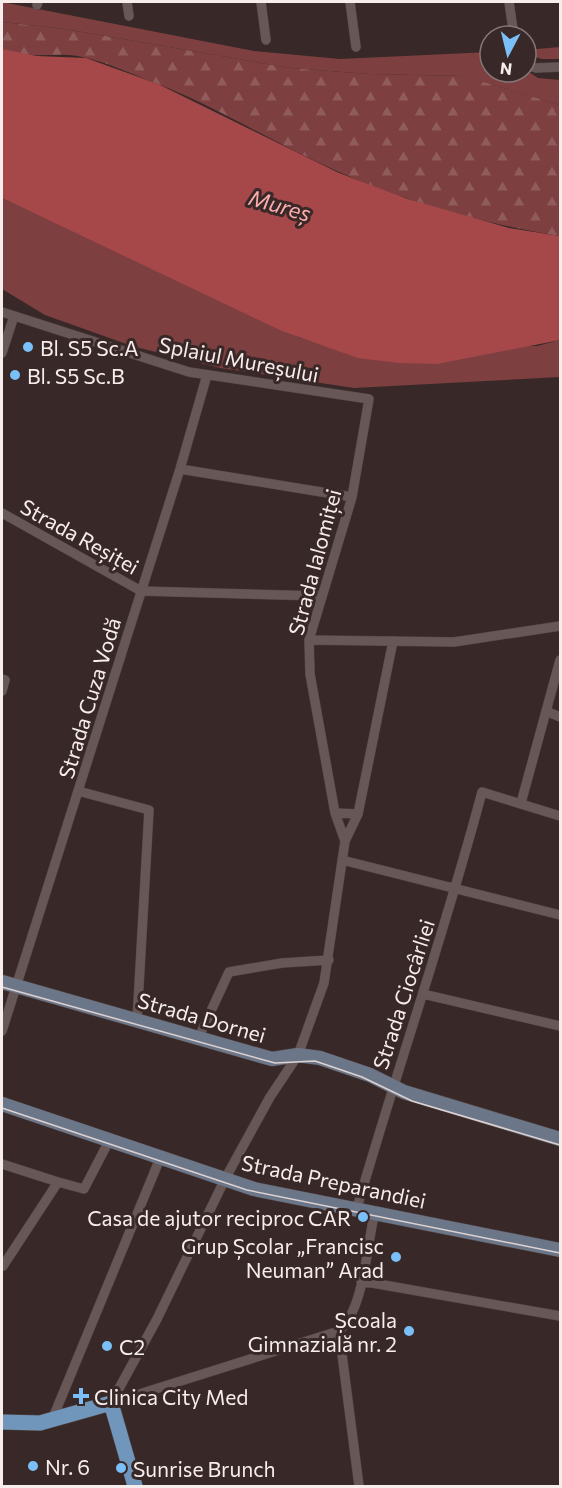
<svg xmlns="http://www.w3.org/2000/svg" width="562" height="1488" viewBox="0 0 562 1488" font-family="Commissioner,sans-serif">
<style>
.grass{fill:#7d3f3f}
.forest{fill:url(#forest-firs)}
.water{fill:#a6484a}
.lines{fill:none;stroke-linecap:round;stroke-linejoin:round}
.street-casing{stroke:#534746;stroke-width:10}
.secondary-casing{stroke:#534746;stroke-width:15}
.primary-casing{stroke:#534746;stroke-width:16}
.street{stroke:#685757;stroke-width:9}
.secondary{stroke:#6c7689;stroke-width:14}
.primary{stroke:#7196bb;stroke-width:15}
.tram{stroke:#ddd2d1;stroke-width:1.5}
.poi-dot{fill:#7abff8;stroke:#382928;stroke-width:2}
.labels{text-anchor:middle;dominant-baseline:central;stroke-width:6;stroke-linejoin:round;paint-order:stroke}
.poi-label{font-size:21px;fill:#f7edec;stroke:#382928;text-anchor:start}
.street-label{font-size:21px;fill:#f7edec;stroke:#382928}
.water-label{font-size:22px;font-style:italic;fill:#fcadab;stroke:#382928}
</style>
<defs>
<pattern id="forest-firs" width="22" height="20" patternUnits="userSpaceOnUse" patternTransform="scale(1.5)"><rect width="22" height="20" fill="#7d3f3f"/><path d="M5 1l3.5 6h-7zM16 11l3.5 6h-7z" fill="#905b5b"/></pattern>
</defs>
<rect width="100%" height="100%" fill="#382928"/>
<path class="grass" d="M 2,2 L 254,51 L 340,59 L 490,52 L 490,72 L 526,70 L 538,78 L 560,80 L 560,105 L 463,76 L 368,74 L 290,68 L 65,29 L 2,22 Z
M 560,47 L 560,59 L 542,59 L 526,54 L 526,50 Z
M 2,198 L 301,338 L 537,346 L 560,340 L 560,377 L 354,388 L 220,368 L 132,346 L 45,315 L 2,289 Z"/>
<path class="forest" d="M 2,22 L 65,29 L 290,68 L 368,74 L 464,76 L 560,105 L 560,236 C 485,224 409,203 339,172 C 277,145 218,107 155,83 C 130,73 104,61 78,56 C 52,52 26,60 2,49 Z"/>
<path class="water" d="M 2,49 L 37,56 L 86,58 L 158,84 L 339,173 L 408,199 L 509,228 L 560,236 L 560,340 L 437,364 L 399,363 L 358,358 L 282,331 L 2,198 Z"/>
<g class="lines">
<defs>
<path id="street" d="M 127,2 L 129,16
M 261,2 L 266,40
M 350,2 L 356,47
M 509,2 L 514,36
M 37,5 L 38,2
M 526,65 L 536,68 L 560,67
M 2,312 L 189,372 L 369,399 L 352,497 L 309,640 L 310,674 L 335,813 L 345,841
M 2,353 L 14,316
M 180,469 L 352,497
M 2,513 L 141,591 L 321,596
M 309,640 L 454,642 L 560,626
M 2,679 L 5,680 L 2,691
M 546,711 L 560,717
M 78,791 L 149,810 L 137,1021
M 521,803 L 560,660
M 335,813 L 358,814
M 342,860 L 560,915
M 423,994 L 560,1026
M 2,1031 L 180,469 L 207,375
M 198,1039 L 229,972 L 282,963 L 329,960
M 2,1164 L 58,1182 L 3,1266
M 58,1182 L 84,1189 L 110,1139
M 357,1208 C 397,1069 445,932 482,792 L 560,816
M 361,1281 L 560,1316
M 339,1331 L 359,1486
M 111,1403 L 157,1319 L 225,1179 L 270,1097 L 298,1055 L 324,983 L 345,841 L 358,814 L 393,641
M 111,1403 L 339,1331 C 365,1308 366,1246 375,1212
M 52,1420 L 161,1156"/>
<path id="secondary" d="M 2,982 L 272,1059 L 298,1055 L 320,1058 L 370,1075 L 404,1092 L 560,1139
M 2,1104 L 254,1189 L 560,1250"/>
<path id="primary" d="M 2,1422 L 40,1423 L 111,1403 L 135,1486"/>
</defs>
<use href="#street" class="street-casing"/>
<use href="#secondary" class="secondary-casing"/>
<use href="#primary" class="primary-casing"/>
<use href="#street" class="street"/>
<use href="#secondary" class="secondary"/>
<use href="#primary" class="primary"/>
<path class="tram" d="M 2,987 L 275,1063 L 315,1061 L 362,1077 L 412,1101 L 560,1145
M 2,1108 L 247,1190 L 560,1253"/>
</g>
<g class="poi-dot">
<circle cx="28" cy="347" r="6"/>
<circle cx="15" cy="375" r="6"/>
<circle cx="363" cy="1217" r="6"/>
<circle cx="396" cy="1257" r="6"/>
<circle cx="409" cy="1331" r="6"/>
<circle cx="107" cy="1346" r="6"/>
<path d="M78 1387h6v6h6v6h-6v6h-6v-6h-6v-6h6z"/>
<circle cx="33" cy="1466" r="6"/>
<circle cx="121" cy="1468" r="6"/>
</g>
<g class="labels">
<g class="poi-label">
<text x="40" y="347">Bl. S5 Sc.A</text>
<text x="27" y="375">Bl. S5 Sc.B</text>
<text x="351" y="1217" text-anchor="end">Casa de ajutor reciproc CAR</text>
<text x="384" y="1245" text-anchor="end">Grup Școlar „Francisc<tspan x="384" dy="24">Neuman” Arad</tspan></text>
<text x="397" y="1319" text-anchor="end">Școala<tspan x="397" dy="24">Gimnazială nr. 2</tspan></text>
<text x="119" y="1346">C2</text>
<text x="94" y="1396">Clinica City Med</text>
<text x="45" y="1466">Nr. 6</text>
<text x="133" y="1468">Sunrise Brunch</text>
</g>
<g class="street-label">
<text transform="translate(239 359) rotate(11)">Splaiul Mureșului</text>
<text transform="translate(80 536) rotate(29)">Strada Reșiței</text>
<text transform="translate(314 562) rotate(-75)">Strada Ialomiței</text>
<text transform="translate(89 698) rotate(-73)">Strada Cuza Vodă</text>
<text transform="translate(403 994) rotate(-72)">Strada Ciocârliei</text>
<text transform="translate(202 1017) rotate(16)">Strada Dornei</text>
<text transform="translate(334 1181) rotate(12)">Strada Preparandiei</text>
</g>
<g class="water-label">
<text transform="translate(280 205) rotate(16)">Mureș</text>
</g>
</g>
<rect width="562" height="1488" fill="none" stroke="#f7edec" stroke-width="6"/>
<g transform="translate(508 54) rotate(187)"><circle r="28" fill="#382928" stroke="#847776" stroke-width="1.5"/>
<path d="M0-4.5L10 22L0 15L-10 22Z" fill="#7abff8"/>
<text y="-9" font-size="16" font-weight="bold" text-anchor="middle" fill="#f7edec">N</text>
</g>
</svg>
